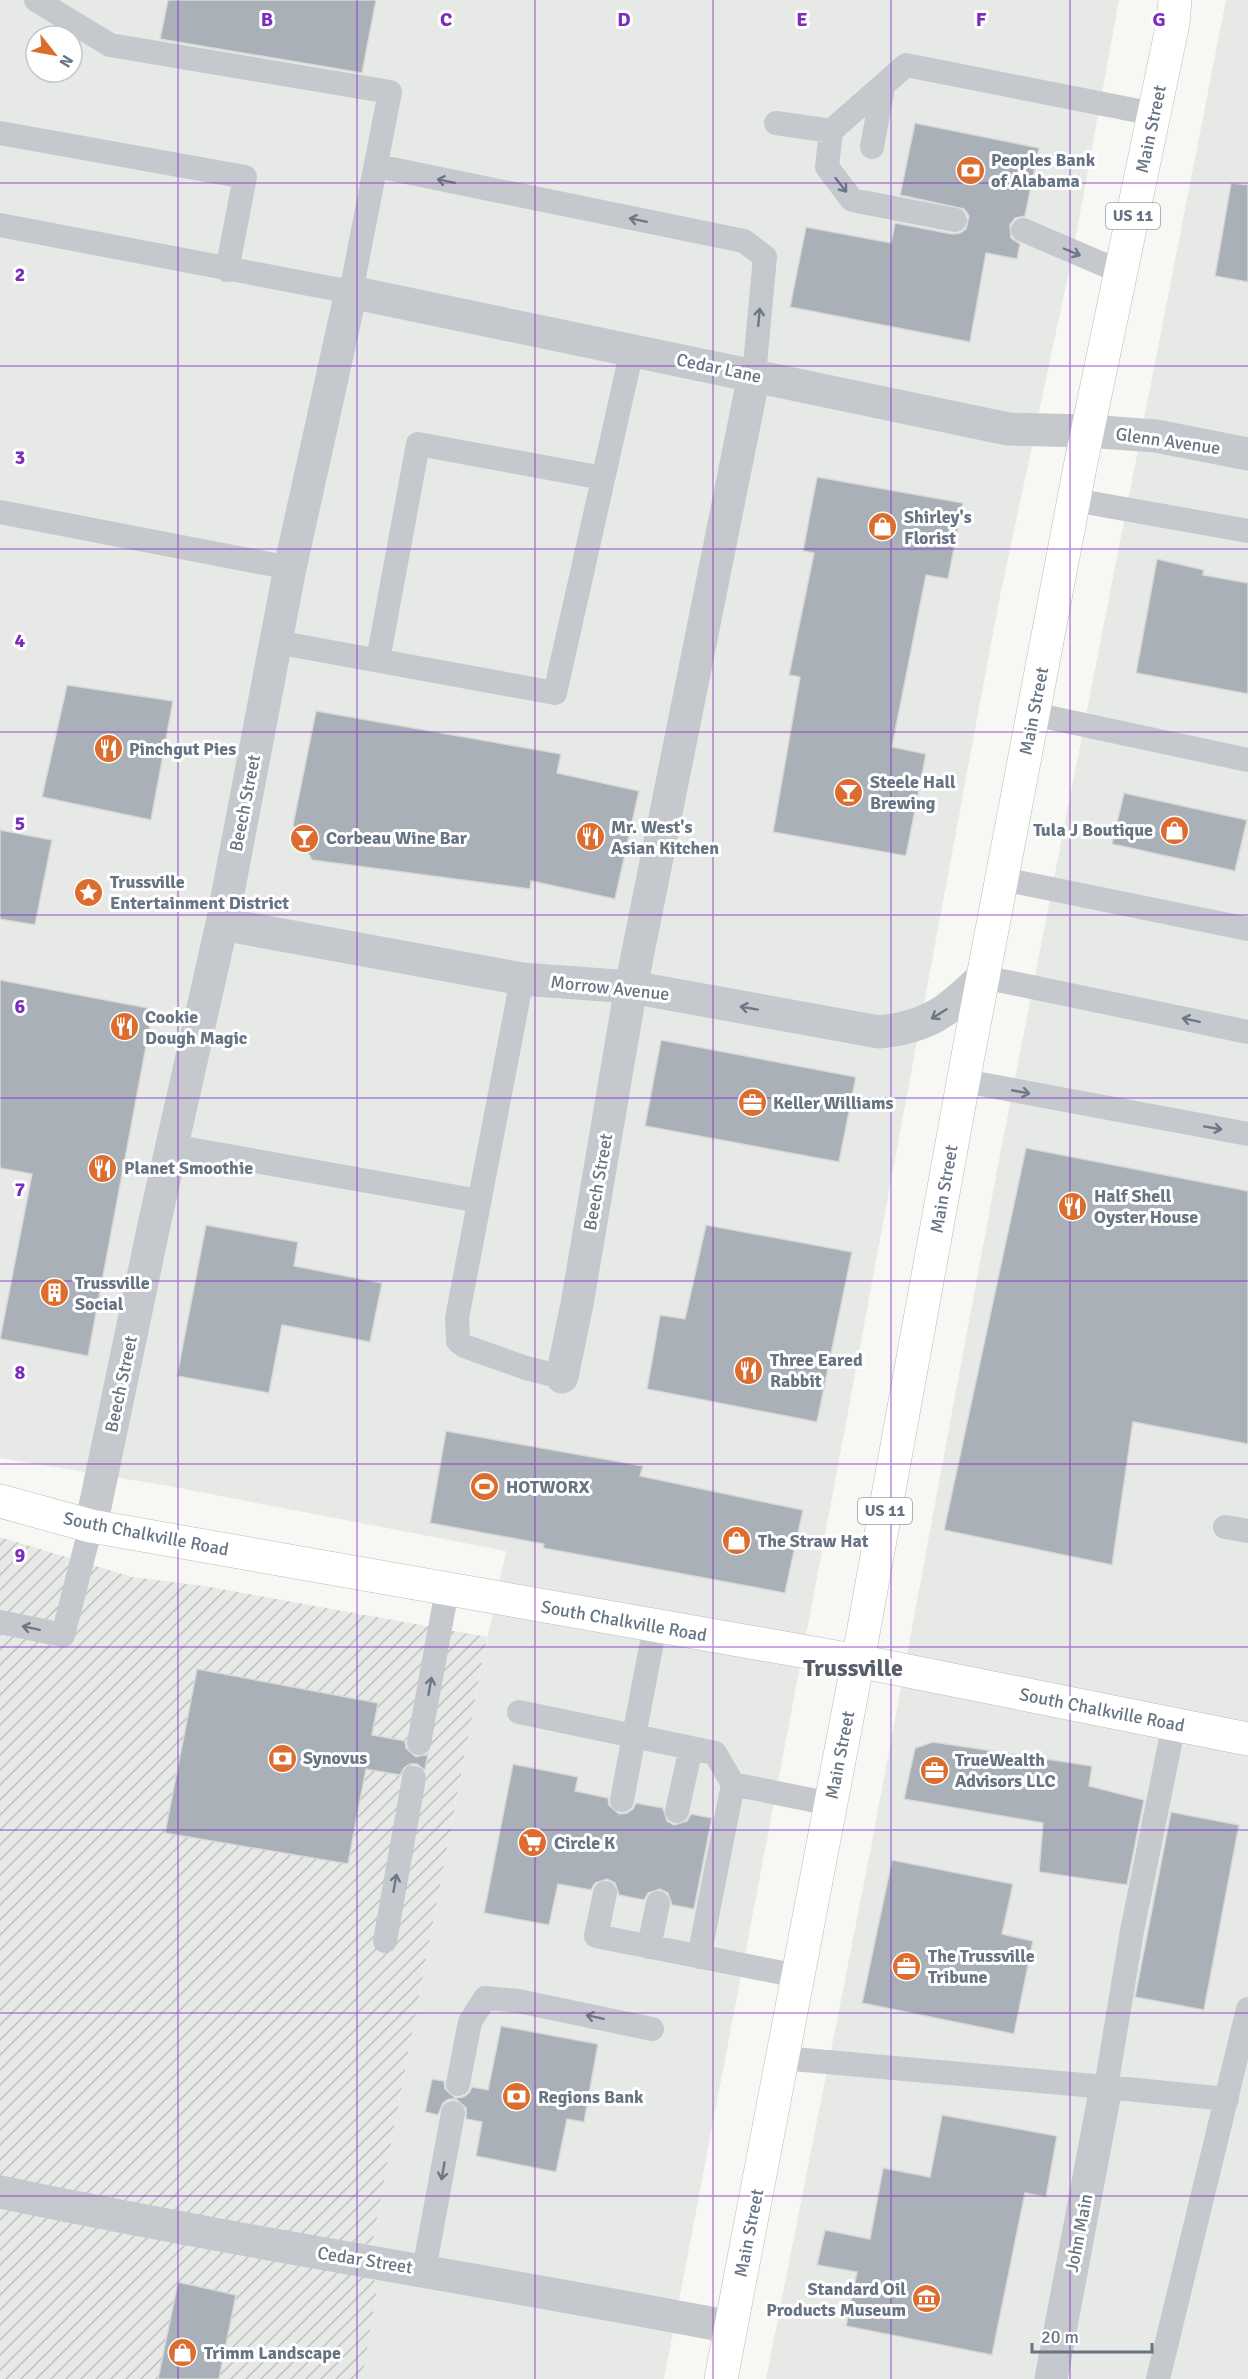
<svg xmlns="http://www.w3.org/2000/svg" width="1248" height="2379" viewBox="0 0 1248 2379" font-family="Signika,sans-serif">
<style>
.built{fill:#e7e9e7;fill-rule:evenodd}
.industrial{fill:url(#industrial-furrows)}
.building{fill:#a9b0b7;stroke:#d8d9d7;stroke-width:1.5}
.lines{fill:none;stroke-linecap:round;stroke-linejoin:round}
.secondary-casing{stroke:#b8bbc0;stroke-width:34}
.primary-casing{stroke:#b6babe;stroke-width:34}
.service{stroke:#c5c8cc;stroke-width:24}
.minor{stroke:#c5c8cc;stroke-width:33}
.secondary{stroke:#fff;stroke-width:33}
.primary{stroke:#fff;stroke-width:33}
.oneway{stroke:#6c7888}
.grid{fill:none;stroke:#7b2cbf;stroke-width:1.5;stroke-opacity:0.55}
.labels{text-anchor:middle;dominant-baseline:central;stroke-width:6;stroke-linejoin:round;paint-order:stroke}
.shield{fill:#fff;stroke:#959ea9;stroke-width:1.5}
.shield-label{font-size:16px;font-weight:bold;fill:#677484}
.street-label{font-size:18px;fill:#677484;stroke:#fff}
.poi-label{font-size:18px;font-weight:bold;fill:#677484;stroke:#fff;text-anchor:start}
.district-label{font-size:24px;font-weight:bold;fill:#555e69;stroke:#fff}
.grid-label{font-size:20px;text-anchor:middle;font-weight:bold;fill:#7b2cbf;stroke:#fff;stroke-width:6;stroke-linejoin:round;paint-order:stroke}
</style>
<defs>
<pattern id="industrial-furrows" width="10" height="10" patternUnits="userSpaceOnUse" patternTransform="scale(1.5)"><rect width="10" height="10" fill="#e7e9e7"/><path d="M-1 1l2-2M0 10L10 0M9 11l2-2" fill="none" stroke="#bfc1c1"/></pattern>
</defs>
<rect width="100%" height="100%" fill="#f7f7f4"/>
<path class="built" d="M 0,0 L 1119,0 L 1073,252 L 999,601 L 822,1551 L 664,2379 L 362,2379 L 377,2290 L 369,2260 L 483,1659 L 506,1551 L 169,1486 L 0,1458 ZM 36,36 L 72,36 L 72,72 L 36,72 Z
M 1226,0 L 1248,0 L 1248,2379 L 766,2379 L 871,1848 L 999,1160 Z"/>
<path class="industrial" d="M 0,1537 L 132,1577 L 204,1586 L 487,1637 L 369,2260 L 377,2290 L 362,2379 L 0,2379 Z"/>
<path class="building" d="M 168,0 L 376,0 L 362,73 L 160,39 Z
M 915,123 L 1039,148 L 1025,216 L 1015,218 L 1010,225 L 1011,238 L 1020,244 L 1017,259 L 986,253 L 970,342 L 790,307 L 806,227 L 891,243 L 895,223 L 952,234 L 960,233 L 966,229 L 969,216 L 964,209 L 900,195 Z
M 1231,183 L 1248,185 L 1248,282 L 1215,276 Z
M 817,477 L 963,503 L 948,579 L 926,575 L 892,747 L 926,754 L 906,856 L 773,832 L 800,677 L 789,675 L 814,553 L 803,551 Z
M 1157,559 L 1204,570 L 1203,575 L 1248,583 L 1248,694 L 1136,673 Z
M 67,685 L 173,701 L 151,820 L 42,797 Z
M 316,711 L 561,754 L 557,773 L 639,791 L 615,899 L 531,881 L 530,889 L 312,860 L 293,825 Z
M 1124,793 L 1247,820 L 1235,871 L 1112,844 Z
M 0,830 L 52,840 L 35,925 L 0,919 Z
M 0,980 L 153,1009 L 88,1356 L 0,1339 L 32,1174 L 0,1168 Z
M 661,1040 L 856,1077 L 839,1162 L 645,1126 Z
M 1026,1148 L 1248,1191 L 1248,1444 L 1133,1422 L 1112,1565 L 944,1530 Z
M 206,1225 L 298,1242 L 294,1266 L 382,1283 L 370,1342 L 282,1325 L 269,1393 L 177,1376 Z
M 706,1225 L 852,1252 L 817,1422 L 647,1389 L 660,1315 L 685,1319 Z
M 446,1431 L 643,1466 L 640,1476 L 803,1510 L 785,1593 L 543,1548 L 544,1544 L 430,1523 Z
M 197,1669 L 378,1703 L 372,1735 L 405,1741 L 406,1748 L 416,1757 L 428,1754 L 425,1770 L 417,1764 L 410,1764 L 404,1768 L 400,1775 L 366,1769 L 348,1864 L 165,1833 Z
M 933,1742 L 1092,1766 L 1089,1786 L 1144,1800 L 1127,1885 L 1039,1872 L 1043,1823 L 904,1799 L 915,1748 Z
M 513,1764 L 578,1777 L 575,1791 L 608,1798 L 609,1805 L 619,1814 L 627,1813 L 633,1809 L 636,1803 L 663,1808 L 667,1821 L 674,1825 L 687,1821 L 691,1814 L 712,1818 L 694,1909 L 672,1905 L 668,1893 L 660,1889 L 648,1893 L 644,1900 L 619,1895 L 615,1883 L 607,1879 L 595,1883 L 591,1890 L 558,1884 L 549,1925 L 484,1913 Z
M 1171,1812 L 1239,1825 L 1204,2010 L 1135,1997 Z
M 892,1860 L 1013,1884 L 1002,1934 L 1033,1941 L 1014,2034 L 862,2003 Z
M 501,2026 L 598,2044 L 584,2122 L 567,2119 L 556,2172 L 476,2156 L 482,2122 L 466,2119 L 466,2108 L 456,2099 L 449,2099 L 443,2103 L 438,2115 L 425,2112 L 432,2079 L 444,2081 L 445,2089 L 455,2098 L 463,2097 L 469,2093 L 472,2087 L 488,2090 Z
M 942,2115 L 1057,2136 L 1046,2197 L 1025,2193 L 992,2355 L 846,2326 L 857,2272 L 817,2265 L 825,2230 L 870,2239 L 883,2168 L 930,2177 Z
M 178,2282 L 236,2295 L 219,2379 L 158,2379 Z"/>
<g class="lines">
<defs>
<path id="secondary" d="M 0,1501 L 91,1526 L 858,1661 L 1248,1739"/>
<path id="primary" d="M 721,2379 L 858,1661 L 967,1061 L 1081,462 L 1173,23 L 1175,0"/>
</defs>
<use href="#secondary" class="secondary-casing"/>
<use href="#primary" class="primary-casing"/>
<path class="service" d="M 776,123 L 831,131
M 0,133 L 245,177 L 227,270
M 872,147 L 883,87
M 377,166 L 744,241 L 765,257 L 754,375
M 955,220 L 852,200 L 827,167 L 831,131 L 906,65 L 1154,114
M 0,225 L 351,292 L 390,92 L 110,45 L 36,0
M 1023,230 L 1121,272
M 1074,500 L 1248,531
M 0,512 L 290,568
M 276,642 L 555,693 L 632,350
M 378,660 L 418,444 L 603,478
M 1033,714 L 1248,760
M 1002,879 L 1248,929
M 983,977 L 1248,1032
M 522,979 L 457,1318 L 458,1341 L 464,1346 L 526,1368 L 562,1377
M 964,1081 L 1248,1134
M 172,1146 L 479,1201
M 1225,1527 L 1248,1531
M 0,1622 L 63,1635 L 91,1526
M 655,1626 L 634,1736 L 715,1753 L 733,1784
M 519,1712 L 634,1736 L 622,1800
M 419,1743 L 447,1590
M 677,1811 L 691,1748
M 605,1893 L 596,1936 L 798,1976
M 385,1941 L 414,1778
M 649,1947 L 658,1903
M 699,1957 L 733,1784 L 831,1804
M 782,2058 L 1106,2087 L 1132,1931 L 1174,1724
M 458,2084 L 470,2022 L 485,1998 L 518,2001 L 652,2029
M 1106,2087 L 1227,2099
M 424,2270 L 453,2113
M 1158,2379 L 1248,2009"/>
<path class="minor" d="M 222,924 L 522,979 L 631,987 L 879,1032 C 929,1027 948,1011 983,977
M 562,1377 L 577,1304 L 631,987 L 754,375
M 91,1526 L 154,1225 L 222,924 L 290,568 L 351,292 L 1008,429 L 1087,431 L 1156,436 L 1248,454
M 0,2192 C 242,2243 488,2280 731,2327
M 1051,2379 L 1106,2087"/>
<use href="#secondary" class="secondary"/>
<use href="#primary" class="primary"/>
</g>
<defs><path id="oneway-shaft" d="M-6 0H5M1.5-3L5.5 0L1.5 3" fill="none" stroke-width="1.6" stroke-linecap="round" stroke-linejoin="round" transform="scale(1.5)"/></defs>
<g class="oneway">
<use href="#oneway-shaft" transform="translate(446 181) rotate(-168)"/>
<use href="#oneway-shaft" transform="translate(841 185) rotate(52)"/>
<use href="#oneway-shaft" transform="translate(638 220) rotate(-168)"/>
<use href="#oneway-shaft" transform="translate(1072 252) rotate(23)"/>
<use href="#oneway-shaft" transform="translate(759 317) rotate(-85)"/>
<use href="#oneway-shaft" transform="translate(749 1008) rotate(-170)"/>
<use href="#oneway-shaft" transform="translate(939 1014) rotate(148)"/>
<use href="#oneway-shaft" transform="translate(1191 1020) rotate(-168)"/>
<use href="#oneway-shaft" transform="translate(1021 1092) rotate(11)"/>
<use href="#oneway-shaft" transform="translate(1213 1128) rotate(10)"/>
<use href="#oneway-shaft" transform="translate(31 1628) rotate(-168)"/>
<use href="#oneway-shaft" transform="translate(430 1686) rotate(-80)"/>
<use href="#oneway-shaft" transform="translate(395 1883) rotate(-80)"/>
<use href="#oneway-shaft" transform="translate(595 2017) rotate(-168)"/>
<use href="#oneway-shaft" transform="translate(443 2171) rotate(100)"/>
</g>
<path class="grid" d="M 178,0 L 178,2379M 357,0 L 357,2379M 535,0 L 535,2379M 713,0 L 713,2379M 891,0 L 891,2379M 1070,0 L 1070,2379M 0,183 L 1248,183M 0,366 L 1248,366M 0,549 L 1248,549M 0,732 L 1248,732M 0,915 L 1248,915M 0,1098 L 1248,1098M 0,1281 L 1248,1281M 0,1464 L 1248,1464M 0,1647 L 1248,1647M 0,1830 L 1248,1830M 0,2013 L 1248,2013M 0,2196 L 1248,2196"/>
<defs>
<symbol id="bank-disc" viewBox="-11 -11 22 22"><circle r="9.5" fill="#dd6d2e" stroke="#fff"/><path d="M-6-4H6V4H-6ZM0-2.3a2.3 2.3 0 1 0 0 4.6a2.3 2.3 0 1 0 0-4.6Z" fill="#fff"/></symbol>
<symbol id="shop-disc" viewBox="-11 -11 22 22"><circle r="9.5" fill="#dd6d2e" stroke="#fff"/><path d="M-5-2.5h2.3a2.7 3.5 0 0 1 5.4 0H5L5.5 6h-11ZM-1.5-2.5h3a1.5 2.3 0 0 0-3 0Z" fill="#fff"/></symbol>
<symbol id="restaurant-disc" viewBox="-11 -11 22 22"><circle r="9.5" fill="#dd6d2e" stroke="#fff"/><path d="M-5-6h1v4h1v-4h1v4h1v-4h1v5L-1.5 .5V6h-2V.5L-5-1ZM5-6V6H3V1.5H1.5Q1.5-4 5-6Z" fill="#fff"/></symbol>
<symbol id="bar-disc" viewBox="-11 -11 22 22"><circle r="9.5" fill="#dd6d2e" stroke="#fff"/><path d="M-6-5H6L.8 .8V4.5H3.5V6h-7V4.5H-.8V.8Z" fill="#fff"/></symbol>
<symbol id="sight-disc" viewBox="-11 -11 22 22"><circle r="9.5" fill="#dd6d2e" stroke="#fff"/><path d="M0-6L1.8-2.2L6-1.7L2.9 1.2L3.7 5.4L0 3.3L-3.7 5.4L-2.9 1.2L-6-1.7L-1.8-2.2Z" fill="#fff"/></symbol>
<symbol id="office-disc" viewBox="-11 -11 22 22"><circle r="9.5" fill="#dd6d2e" stroke="#fff"/><path d="M-6-3h4V-5.5h4V-3h4V5H-6ZM-1-4.5V-3h2v-1.5ZM-6 0V1H6V0Z" fill="#fff"/></symbol>
<symbol id="building-disc" viewBox="-11 -11 22 22"><circle r="9.5" fill="#dd6d2e" stroke="#fff"/><path d="M-4-6H4V6H1V3H-1V6H-4ZM-2.5-4.3h1.7v1.8h-1.7ZM.8-4.3h1.7v1.8H.8ZM-2.5-1h1.7V.8h-1.7ZM.8-1h1.7V.8H.8Z" fill="#fff"/></symbol>
<symbol id="stadium-disc" viewBox="-11 -11 22 22"><circle r="9.5" fill="#dd6d2e" stroke="#fff"/><path d="M0-5a6.5 5 0 1 0 0 10a6.5 5 0 1 0 0-10ZM-3.5-1.8h7v3.6h-7Z" fill="#fff"/></symbol>
<symbol id="supermarket-disc" viewBox="-11 -11 22 22"><circle r="9.5" fill="#dd6d2e" stroke="#fff"/><path d="M-6-5.5h2.5l.6 2H6L4.5 2H-2.5L-4.4-4H-6ZM-1.5 3.2a1.3 1.3 0 1 0 .1 0ZM3 3.2a1.3 1.3 0 1 0 .1 0Z" fill="#fff"/></symbol>
<symbol id="museum-disc" viewBox="-11 -11 22 22"><circle r="9.5" fill="#dd6d2e" stroke="#fff"/><path d="M0-6L6-3V-2H-6V-3ZM-5-1h2V3h-2ZM-1-1h2V3h-2ZM3-1h2V3H3ZM-6 4H6V6H-6Z" fill="#fff"/></symbol>
</defs>
<g fill-rule="evenodd">
<use href="#bank-disc" x="954" y="154" width="33" height="33"/>
<use href="#shop-disc" x="866" y="510" width="33" height="33"/>
<use href="#restaurant-disc" x="92" y="732" width="33" height="33"/>
<use href="#bar-disc" x="832" y="776" width="33" height="33"/>
<use href="#shop-disc" x="1158" y="814" width="33" height="33"/>
<use href="#restaurant-disc" x="574" y="820" width="33" height="33"/>
<use href="#bar-disc" x="288" y="822" width="33" height="33"/>
<use href="#sight-disc" x="72" y="876" width="33" height="33"/>
<use href="#restaurant-disc" x="108" y="1010" width="33" height="33"/>
<use href="#office-disc" x="736" y="1086" width="33" height="33"/>
<use href="#restaurant-disc" x="86" y="1152" width="33" height="33"/>
<use href="#restaurant-disc" x="1056" y="1190" width="33" height="33"/>
<use href="#building-disc" x="38" y="1276" width="33" height="33"/>
<use href="#restaurant-disc" x="732" y="1354" width="33" height="33"/>
<use href="#stadium-disc" x="468" y="1470" width="33" height="33"/>
<use href="#shop-disc" x="720" y="1524" width="33" height="33"/>
<use href="#bank-disc" x="266" y="1742" width="33" height="33"/>
<use href="#office-disc" x="918" y="1754" width="33" height="33"/>
<use href="#supermarket-disc" x="516" y="1826" width="33" height="33"/>
<use href="#office-disc" x="890" y="1950" width="33" height="33"/>
<use href="#bank-disc" x="500" y="2080" width="33" height="33"/>
<use href="#museum-disc" x="910" y="2282" width="33" height="33"/>
<use href="#shop-disc" x="166" y="2336" width="33" height="33"/>
</g>
<g class="labels">
<g class="shield">
<rect x="1106" y="203" width="54" height="26" rx="4.5"/>
<rect x="858" y="1498" width="54" height="26" rx="4.5"/>
</g>
<g class="shield-label">
<text x="1133" y="216">US 11</text>
<text x="885" y="1511">US 11</text>
</g>
<g class="street-label">
<text transform="translate(1151 129) rotate(-78)">Main Street</text>
<text transform="translate(719 368) rotate(12)">Cedar Lane</text>
<text transform="translate(1168 441) rotate(8)">Glenn Avenue</text>
<text transform="translate(1034 711) rotate(-79)">Main Street</text>
<text transform="translate(245 803) rotate(-79)">Beech Street</text>
<text transform="translate(610 988) rotate(6)">Morrow Avenue</text>
<text transform="translate(598 1182) rotate(-80)">Beech Street</text>
<text transform="translate(944 1189) rotate(-80)">Main Street</text>
<text transform="translate(121 1384) rotate(-78)">Beech Street</text>
<text transform="translate(146 1534) rotate(11)">South Chalkville Road</text>
<text transform="translate(624 1621) rotate(10)">South Chalkville Road</text>
<text transform="translate(1102 1710) rotate(11)">South Chalkville Road</text>
<text transform="translate(840 1755) rotate(-79)">Main Street</text>
<text transform="translate(749 2233) rotate(-79)">Main Street</text>
<text transform="translate(1079 2233) rotate(-79)">John Main</text>
<text transform="translate(365 2260) rotate(9)">Cedar Street</text>
</g>
<g class="poi-label">
<text x="991" y="160">Peoples Bank<tspan x="991" dy="21">of Alabama</tspan></text>
<text x="904" y="517">Shirley's<tspan x="904" dy="21">Florist</tspan></text>
<text x="129" y="749">Pinchgut Pies</text>
<text x="870" y="782">Steele Hall<tspan x="870" dy="21">Brewing</tspan></text>
<text x="611" y="827">Mr. West's<tspan x="611" dy="21">Asian Kitchen</tspan></text>
<text x="1153" y="830" text-anchor="end">Tula J Boutique</text>
<text x="326" y="838">Corbeau Wine Bar</text>
<text x="110" y="882">Trussville<tspan x="110" dy="21">Entertainment District</tspan></text>
<text x="145" y="1017">Cookie<tspan x="145" dy="21">Dough Magic</tspan></text>
<text x="773" y="1103">Keller Williams</text>
<text x="124" y="1168">Planet Smoothie</text>
<text x="1094" y="1196">Half Shell<tspan x="1094" dy="21">Oyster House</tspan></text>
<text x="75" y="1283">Trussville<tspan x="75" dy="21">Social</tspan></text>
<text x="770" y="1360">Three Eared<tspan x="770" dy="21">Rabbit</tspan></text>
<text x="506" y="1487">HOTWORX</text>
<text x="758" y="1541">The Straw Hat</text>
<text x="303" y="1758">Synovus</text>
<text x="955" y="1760">TrueWealth<tspan x="955" dy="21">Advisors LLC</tspan></text>
<text x="554" y="1843">Circle K</text>
<text x="928" y="1956">The Trussville<tspan x="928" dy="21">Tribune</tspan></text>
<text x="538" y="2097">Regions Bank</text>
<text x="906" y="2289" text-anchor="end">Standard Oil<tspan x="906" dy="21">Products Museum</tspan></text>
<text x="204" y="2353">Trimm Landscape</text>
</g>
<g class="district-label">
<text x="853" y="1668">Trussville</text>
</g>
</g>
<g class="grid-label">
<text x="267" y="26">B</text>
<text x="446" y="26">C</text>
<text x="624" y="26">D</text>
<text x="802" y="26">E</text>
<text x="981" y="26">F</text>
<text x="1159" y="26">G</text>
<text x="20" y="281">2</text>
<text x="20" y="464">3</text>
<text x="20" y="647">4</text>
<text x="20" y="830">5</text>
<text x="20" y="1013">6</text>
<text x="20" y="1196">7</text>
<text x="20" y="1379">8</text>
<text x="20" y="1562">9</text>
</g>
<g transform="translate(54 54) rotate(121)"><circle r="28" fill="#ffffff" stroke="#c2c7ce" stroke-width="1.5"/>
<path d="M0-4.5L10 22L0 15L-10 22Z" fill="#dd6d2e"/>
<text y="-9" font-size="16" font-weight="bold" text-anchor="middle" fill="#677484">N</text>
</g>
<path d="M1032 2343v9h120v-9" fill="none" stroke="#677484" stroke-width="3"/>
<text x="1041" y="2343" font-size="18" fill="#677484" stroke="#ffffff" stroke-width="4.5" paint-order="stroke">20 m</text>
</svg>
